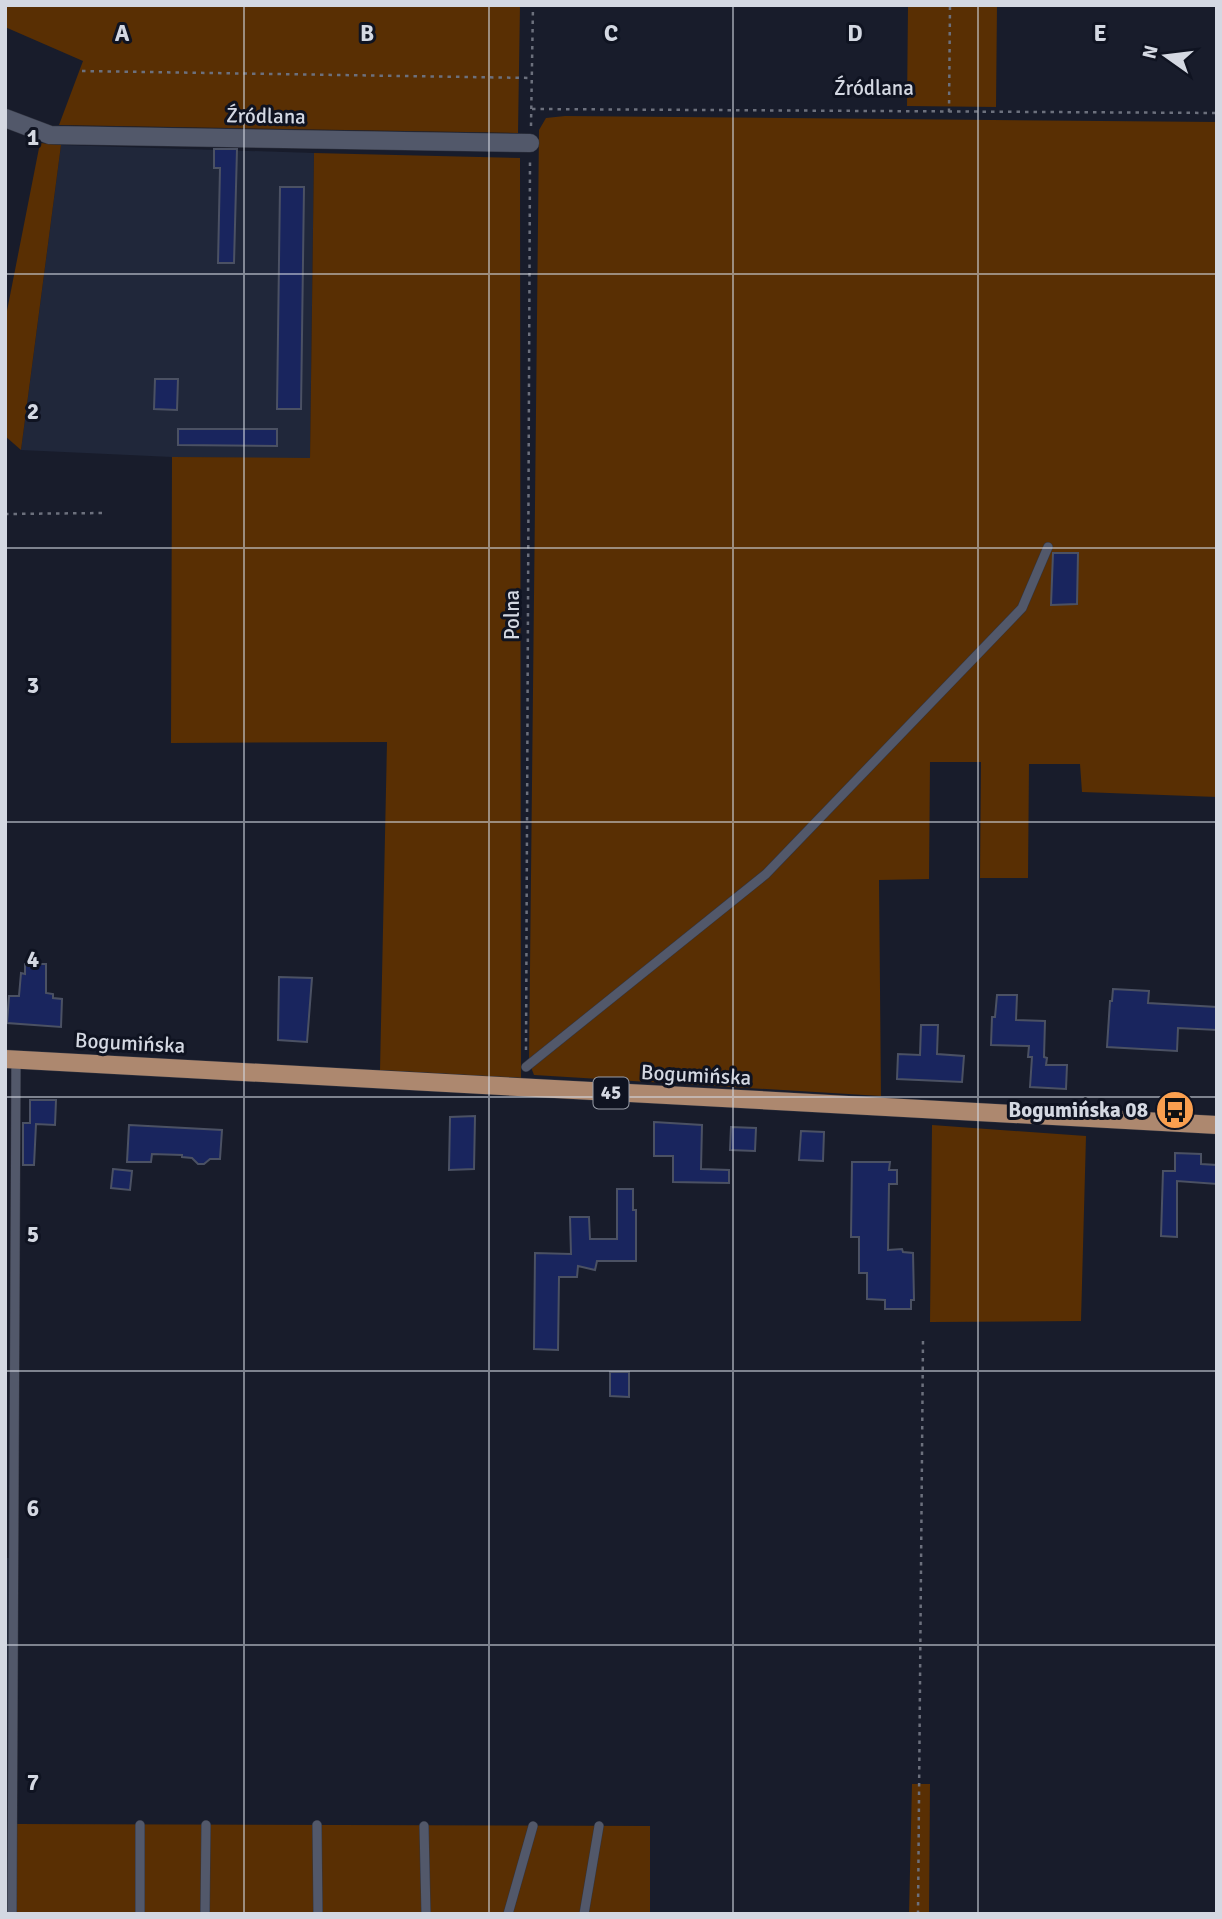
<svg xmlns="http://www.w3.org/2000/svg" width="1222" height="1919" viewBox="0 0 1222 1919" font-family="Signika,sans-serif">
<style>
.built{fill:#20273a}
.green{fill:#592f03}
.building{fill:#19255e;stroke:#4b5163;stroke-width:2}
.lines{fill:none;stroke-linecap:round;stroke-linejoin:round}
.lane-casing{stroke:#323541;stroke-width:10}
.street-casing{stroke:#323541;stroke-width:19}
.primary-casing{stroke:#323541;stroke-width:19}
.path{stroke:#6c707d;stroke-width:2.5;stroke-dasharray:3.5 5;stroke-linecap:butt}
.lane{stroke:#52586a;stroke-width:9}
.street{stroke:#52586a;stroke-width:18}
.primary{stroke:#ad886f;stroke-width:18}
.grid{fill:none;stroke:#d4d8e2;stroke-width:2;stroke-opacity:0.55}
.labels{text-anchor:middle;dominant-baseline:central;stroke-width:6;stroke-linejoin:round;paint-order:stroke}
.shield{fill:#0f1321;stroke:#999da8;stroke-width:2}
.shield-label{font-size:19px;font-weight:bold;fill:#d4d8e2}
.street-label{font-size:21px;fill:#d4d8e2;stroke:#0f1321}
.poi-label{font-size:21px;font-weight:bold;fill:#d4d8e2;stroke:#0f1321;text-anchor:end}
.grid-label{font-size:23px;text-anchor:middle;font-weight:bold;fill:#d4d8e2;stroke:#0f1321;stroke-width:6;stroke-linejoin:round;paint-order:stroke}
</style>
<rect width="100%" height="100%" fill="#181c2b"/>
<path class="built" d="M 61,145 L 314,153 L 310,459 L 172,457 L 21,450 Z
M 5,1558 L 10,1558 L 5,1914 Z"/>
<path class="green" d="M 5,5 L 520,5 L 518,133 L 59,125 L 83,61 L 5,27 Z
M 908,5 L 997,5 L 996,107 L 907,106 Z
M 565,116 L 1217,122 L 1217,797 L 1082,792 L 1080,764 L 1029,764 L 1028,878 L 980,878 L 981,762 L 930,762 L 929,879 L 879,880 L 881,1096 L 534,1075 L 529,1062 L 539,130 L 546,118 Z
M 40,143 L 61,145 L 21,450 L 5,436 L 5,321 Z
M 314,153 L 520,158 L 521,1078 L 380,1070 L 387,742 L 171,743 L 172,457 L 310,458 Z
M 932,1125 L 1086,1136 L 1081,1321 L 930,1322 Z
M 912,1784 L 930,1784 L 929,1914 L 909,1914 Z
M 16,1824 L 650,1826 L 650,1914 L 16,1914 Z"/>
<path class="building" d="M 214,149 L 237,149 L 234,263 L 218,263 L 220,168 L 214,168 Z
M 280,187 L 304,187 L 301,409 L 277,409 Z
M 155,379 L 178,379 L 177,410 L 154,409 Z
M 178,429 L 277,429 L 277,446 L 178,445 Z
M 1053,553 L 1078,553 L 1077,604 L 1051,605 Z
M 25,964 L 46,964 L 46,993 L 53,994 L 53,998 L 62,999 L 61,1027 L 7,1023 L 9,996 L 19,996 L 21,973 L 25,974 Z
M 279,977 L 312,978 L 307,1042 L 278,1040 Z
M 1113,989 L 1149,991 L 1148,1003 L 1217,1007 L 1217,1030 L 1178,1028 L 1177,1051 L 1107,1047 L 1110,1001 L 1112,1001 Z
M 997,995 L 1017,995 L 1016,1020 L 1045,1021 L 1044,1057 L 1047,1058 L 1046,1065 L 1067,1065 L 1066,1089 L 1030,1087 L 1032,1057 L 1028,1057 L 1029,1046 L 991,1045 L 992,1017 L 995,1017 Z
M 921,1025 L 938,1025 L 937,1054 L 964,1056 L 962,1082 L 897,1079 L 898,1054 L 920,1055 Z
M 30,1100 L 56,1100 L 55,1125 L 36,1124 L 34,1165 L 23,1165 L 23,1123 L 30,1123 Z
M 475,1116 L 474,1169 L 449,1170 L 450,1117 Z
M 654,1122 L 702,1125 L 701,1169 L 729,1170 L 729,1183 L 673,1182 L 673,1156 L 654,1156 Z
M 129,1125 L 222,1130 L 220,1159 L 210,1159 L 204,1164 L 198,1164 L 192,1158 L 182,1157 L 182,1155 L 152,1154 L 151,1162 L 127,1162 Z
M 731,1127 L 756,1128 L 755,1151 L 730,1150 Z
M 801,1131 L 824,1132 L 823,1161 L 799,1160 Z
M 1175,1153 L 1201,1154 L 1201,1164 L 1217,1165 L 1217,1184 L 1177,1181 L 1177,1237 L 1161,1236 L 1163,1171 L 1175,1171 Z
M 852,1162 L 890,1162 L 889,1170 L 897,1170 L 897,1184 L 889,1184 L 888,1250 L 902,1249 L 903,1252 L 913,1253 L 914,1300 L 911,1300 L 911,1309 L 885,1309 L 885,1300 L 867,1299 L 867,1273 L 859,1273 L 859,1237 L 851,1237 Z
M 113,1169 L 132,1171 L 130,1190 L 111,1188 Z
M 617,1189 L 633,1189 L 633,1210 L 636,1210 L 636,1261 L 597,1261 L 595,1270 L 578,1266 L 577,1277 L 559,1277 L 558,1350 L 534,1349 L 535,1253 L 571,1254 L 570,1217 L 589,1217 L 590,1239 L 617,1239 Z
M 610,1372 L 629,1372 L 629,1397 L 610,1396 Z"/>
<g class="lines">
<defs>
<path id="lane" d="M 526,1067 L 766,874 L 1022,608 L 1048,547
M 140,1825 L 140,1914
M 317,1825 L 318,1914
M 424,1826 L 426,1914
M 12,1914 L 16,1060
M 205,1914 L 206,1825
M 508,1914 L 533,1826
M 584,1914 L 599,1826"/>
<path id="street" d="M 5,118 L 50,135 L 530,143"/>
<path id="primary" d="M 5,1059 L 1217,1125"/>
</defs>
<use href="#lane" class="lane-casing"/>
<use href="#street" class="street-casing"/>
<use href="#primary" class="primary-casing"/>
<path class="path" d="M 82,71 L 532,78
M 532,109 L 1217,113
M 949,112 L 950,5
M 531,126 L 533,5
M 5,514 L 103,513
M 526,1050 L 530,160
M 918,1914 L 923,1339"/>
<use href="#lane" class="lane"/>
<use href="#street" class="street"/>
<use href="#primary" class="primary"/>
</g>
<path class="grid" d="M 244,5 L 244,1914M 489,5 L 489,1914M 733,5 L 733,1914M 978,5 L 978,1914M 5,274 L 1217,274M 5,548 L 1217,548M 5,822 L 1217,822M 5,1097 L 1217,1097M 5,1371 L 1217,1371M 5,1645 L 1217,1645"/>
<defs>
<symbol id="bus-disc" viewBox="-11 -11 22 22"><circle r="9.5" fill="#fa9f4f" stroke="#0f1321"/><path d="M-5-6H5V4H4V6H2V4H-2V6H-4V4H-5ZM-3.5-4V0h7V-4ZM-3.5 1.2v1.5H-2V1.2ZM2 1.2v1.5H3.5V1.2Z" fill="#111"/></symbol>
</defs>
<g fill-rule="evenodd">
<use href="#bus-disc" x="1153" y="1088" width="44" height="44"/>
</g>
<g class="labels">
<rect class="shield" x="593.5" y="1077.5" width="35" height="31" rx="5"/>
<g class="shield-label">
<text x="611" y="1093">45</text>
</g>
<g class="street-label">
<text x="874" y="88">Źródlana</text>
<text transform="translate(266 116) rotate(1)">Źródlana</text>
<text transform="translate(512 615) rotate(-90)">Polna</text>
<text transform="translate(130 1043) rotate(3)">Bogumińska</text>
<text transform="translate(696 1075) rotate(3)">Bogumińska</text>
</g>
<g class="poi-label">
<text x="1148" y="1110">Bogumińska 08</text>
</g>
</g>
<g class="grid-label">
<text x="122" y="41">A</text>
<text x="367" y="41">B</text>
<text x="611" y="41">C</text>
<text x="855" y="41">D</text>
<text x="1100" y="41">E</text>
<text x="33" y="145">1</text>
<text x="33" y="419">2</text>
<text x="33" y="693">3</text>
<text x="33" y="967">4</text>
<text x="33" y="1242">5</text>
<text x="33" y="1516">6</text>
<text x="33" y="1790">7</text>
</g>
<rect width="1222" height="1919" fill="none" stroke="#d4d8e2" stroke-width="14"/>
<g transform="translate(1166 56) rotate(284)" stroke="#0f1321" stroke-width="5" paint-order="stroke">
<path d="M0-5L12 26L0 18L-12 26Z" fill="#d4d8e2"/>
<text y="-10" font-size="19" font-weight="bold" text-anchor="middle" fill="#d4d8e2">N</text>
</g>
</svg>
